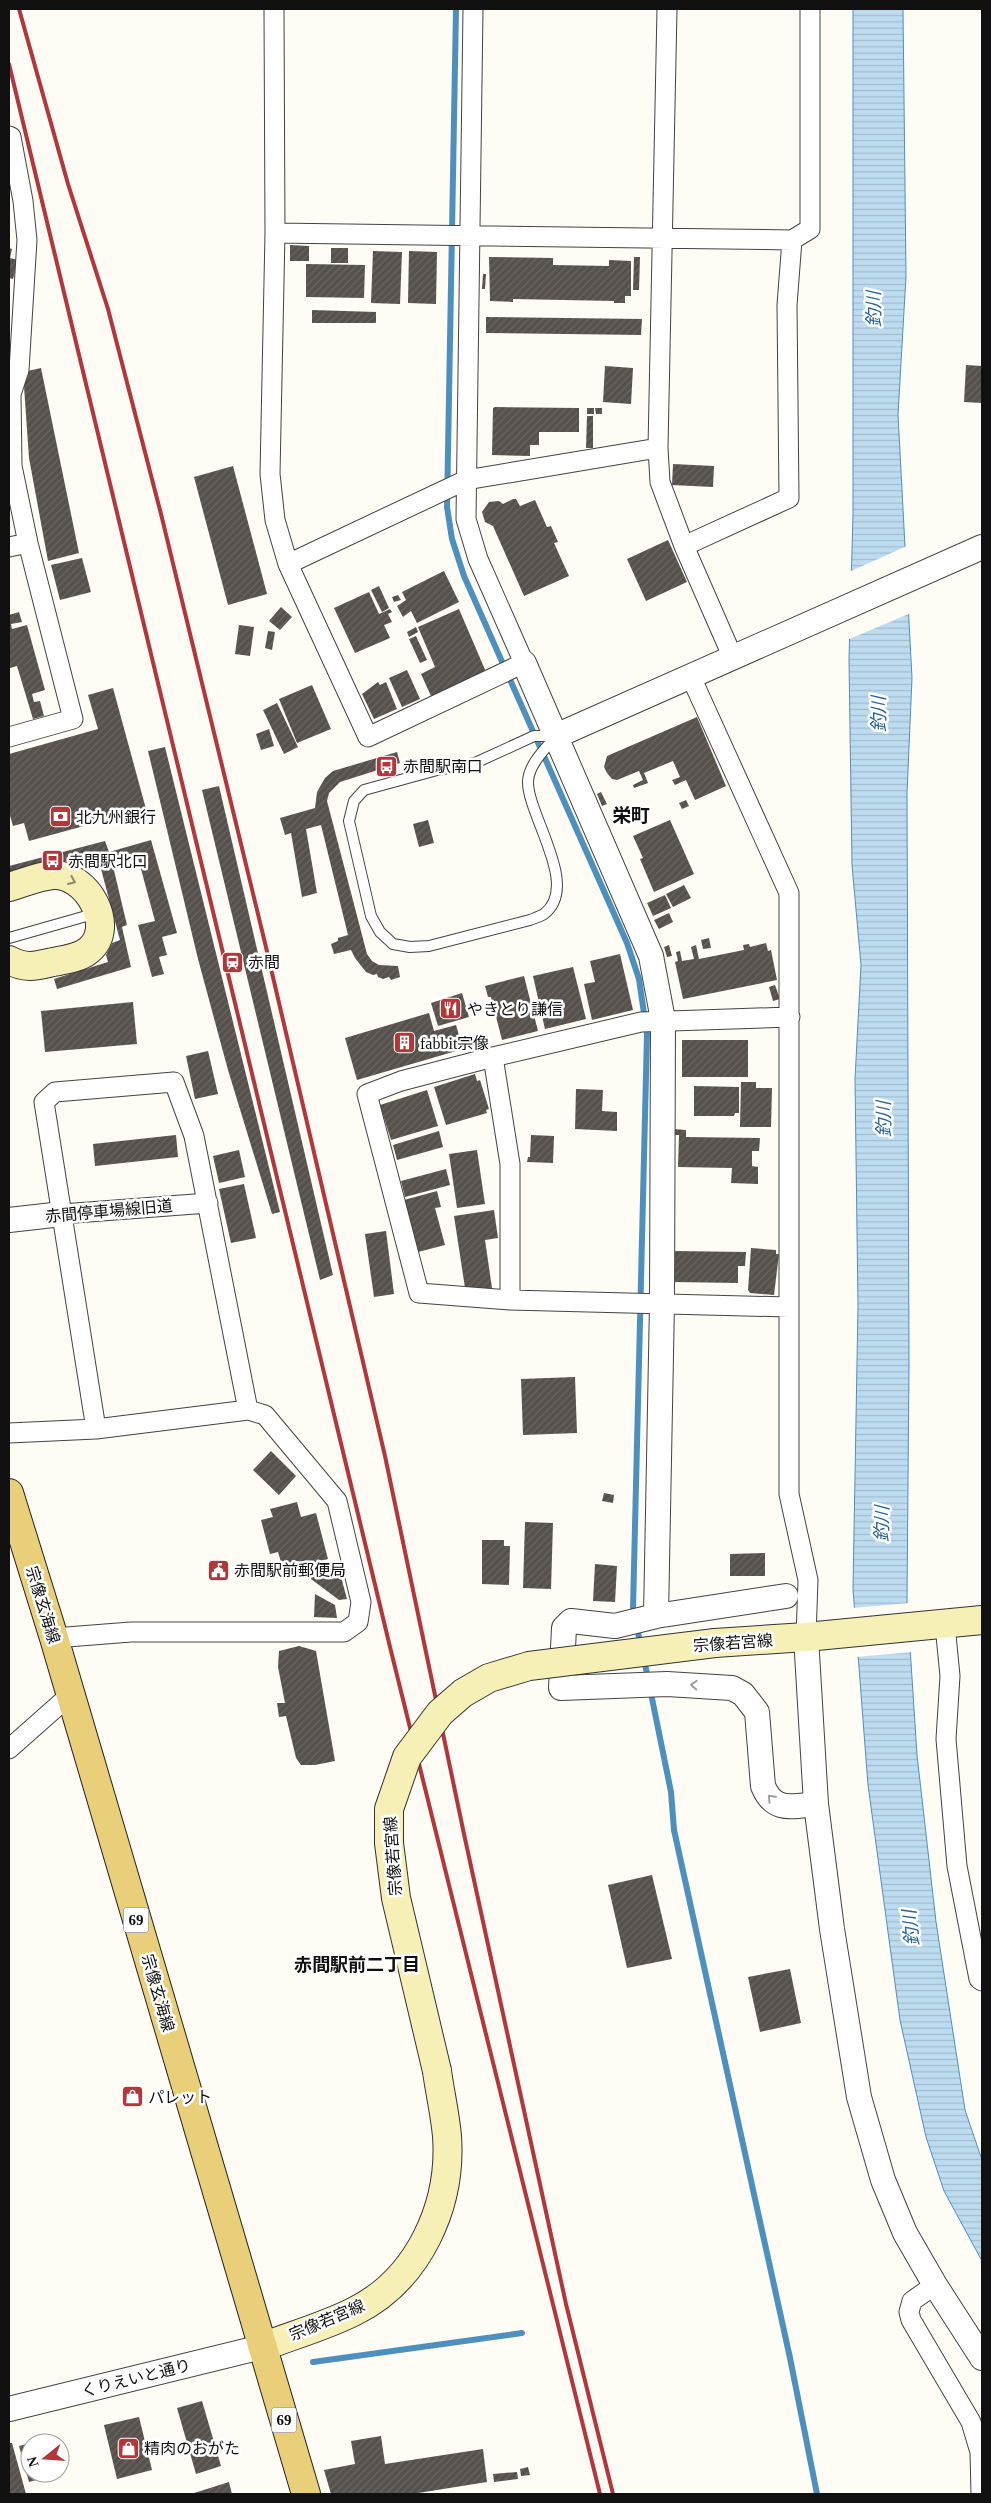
<svg xmlns="http://www.w3.org/2000/svg" width="991" height="2503" viewBox="0 0 991 2503" font-family="'Times New Roman','Noto Sans JP',serif">
<style>
.water{fill:url(#water-rules);stroke:#4d90be}
.pier{fill:#fefcf4}
.lines{fill:none;stroke-linecap:round;stroke-linejoin:round}
.stream{stroke:#4d90be;stroke-width:6}
.building{fill:url(#building-hatch)}
.service-casing{stroke:#434343;stroke-width:12}
.minor-casing{stroke:#434343;stroke-width:21}
.tertiary-casing{stroke:#434343;stroke-width:26}
.secondary-casing{stroke:#323232;stroke-width:30}
.primary-casing{stroke:#212121;stroke-width:30}
.service{stroke:#fff;stroke-width:10}
.minor{stroke:#fff;stroke-width:19}
.tertiary{stroke:#fff;stroke-width:24}
.secondary{stroke:#f6f0b6;stroke-width:28}
.primary{stroke:#e9cf79;stroke-width:28}
.rail{stroke:#b1373b;stroke-width:4}
.secondary-bridge-casing{stroke:#323232;stroke-width:30;stroke-linecap:butt}
.secondary-bridge{stroke:#f6f0b6;stroke-width:28}
.oneway{stroke:#8e8b6b}
.oneway2{stroke:#9f9f9f}
.labels{text-anchor:middle;dominant-baseline:central;stroke-width:5;stroke-linejoin:round;paint-order:stroke}
.shield{fill:#fff;stroke:#585858;stroke-width:1}
.shield-label{font-size:15px;font-weight:bold;fill:#101010}
.poi-label{font-size:16px;fill:#101010;stroke:#fff;text-anchor:start}
.street-label{font-size:16px;fill:#101010;stroke:#fff}
.water-label{font-size:18px;font-style:italic;fill:#266394;stroke:#fff}
.neighbourhood-label{font-size:18px;font-weight:bold;fill:#101010;stroke:#fff}
.quarter-label{font-size:19px;font-weight:bold;fill:#101010;stroke:#fff}
</style>
<defs>
<pattern id="water-rules" width="6" height="5" patternUnits="userSpaceOnUse" patternTransform="scale(1.25)"><rect width="6" height="5" fill="#bedcf0"/><path d="M0 2.5h6" fill="none" stroke="#a2bccd"/></pattern>
<pattern id="building-hatch" width="6" height="6" patternUnits="userSpaceOnUse" patternTransform="scale(1.25)"><rect width="6" height="6" fill="#57514d"/><path d="M-1 1l2-2M0 6l6-6M5 7l2-2" fill="none" stroke="#6a6562"/></pattern>
</defs>
<rect width="100%" height="100%" fill="#fefcf4"/>
<path class="water" d="M 853,9 L 903,9 L 906,276 L 898,415 L 912,678 L 907,793 L 909,1364 L 907,1601 L 917,1755 L 936,1922 L 965,2110 L 982,2160 L 982,2261 L 944,2191 L 926,2137 L 900,2020 L 868,1785 L 853,1589 L 858,1306 L 855,1079 L 861,965 L 852,865 L 849,659 L 853,514 Z"/>
<path class="pier" d="M 907,546 L 911,613 L 847,640 L 849,572 Z
M 910,1603 L 913,1652 L 856,1657 L 852,1608 Z"/>
<g class="lines">
<path class="stream" d="M 456,9 L 447,507 L 452,539 L 464,576 L 627,943 L 639,979 L 647,1034 L 633,1608 L 641,1647
M 644,1659 L 671,1792 L 674,1830 L 790,2358 L 817,2494
M 313,2362 L 522,2333"/>
</g>
<path class="building" d="M 290,245 L 309,246 L 309,261 L 290,261 Z
M 9,248 L 12,249 L 10,258 L 18,260 L 13,279 L 9,278 Z
M 331,248 L 348,248 L 348,263 L 331,263 Z
M 373,251 L 402,252 L 400,304 L 371,303 Z
M 409,251 L 437,252 L 436,304 L 408,303 Z
M 489,257 L 553,258 L 553,265 L 609,266 L 609,260 L 631,261 L 631,296 L 625,296 L 625,303 L 614,303 L 614,301 L 513,299 L 513,302 L 490,301 Z
M 634,257 L 640,257 L 639,290 L 633,290 Z
M 306,264 L 365,265 L 364,298 L 306,297 Z
M 483,274 L 486,274 L 485,289 L 482,289 Z
M 312,310 L 376,312 L 376,323 L 312,323 Z
M 486,317 L 642,319 L 641,335 L 486,333 Z
M 966,365 L 982,366 L 982,403 L 964,402 Z
M 605,366 L 633,368 L 631,404 L 603,402 Z
M 41,368 L 79,553 L 48,561 L 29,458 L 23,372 Z
M 495,407 L 579,408 L 579,432 L 539,432 L 539,445 L 530,445 L 530,456 L 492,455 L 493,408 Z
M 587,408 L 594,408 L 594,414 L 587,414 Z
M 595,408 L 602,408 L 602,414 L 596,414 Z
M 587,416 L 593,416 L 593,448 L 586,448 Z
M 673,464 L 714,466 L 713,487 L 672,485 Z
M 233,466 L 267,594 L 228,605 L 194,477 Z
M 513,499 L 516,499 L 520,506 L 535,500 L 547,527 L 551,526 L 558,542 L 554,543 L 569,576 L 524,596 L 493,526 L 485,522 L 482,512 L 489,502 L 499,501 L 503,504 Z
M 668,540 L 687,582 L 646,601 L 627,559 Z
M 82,558 L 91,592 L 60,600 L 51,565 Z
M 444,571 L 459,602 L 417,623 L 411,611 L 403,617 L 397,606 L 406,600 L 402,592 Z
M 379,586 L 389,608 L 382,612 L 371,590 Z
M 369,592 L 379,614 L 390,609 L 392,612 L 388,614 L 392,622 L 384,625 L 390,638 L 355,653 L 334,608 Z
M 398,595 L 401,600 L 394,602 L 392,597 Z
M 281,607 L 292,617 L 280,630 L 269,621 Z
M 459,609 L 486,672 L 431,696 L 421,674 L 435,667 L 418,627 Z
M 19,612 L 22,622 L 11,624 L 12,629 L 27,625 L 45,690 L 32,694 L 34,702 L 40,701 L 44,716 L 33,719 L 17,666 L 10,668 L 9,662 L 9,615 Z
M 239,625 L 254,627 L 250,656 L 235,654 Z
M 416,627 L 418,632 L 409,637 L 407,632 Z
M 268,631 L 275,632 L 272,650 L 265,648 Z
M 416,636 L 427,660 L 420,663 L 409,639 Z
M 407,670 L 420,699 L 402,707 L 389,678 Z
M 378,682 L 380,685 L 386,682 L 397,709 L 374,719 L 362,694 Z
M 312,685 L 331,729 L 297,743 L 279,699 Z
M 113,688 L 146,809 L 29,841 L 24,823 L 13,826 L 9,812 L 9,754 L 98,729 L 88,695 Z
M 277,703 L 298,747 L 284,754 L 263,710 Z
M 697,717 L 726,786 L 695,800 L 686,780 L 675,785 L 672,780 L 680,777 L 673,761 L 644,773 L 648,783 L 634,788 L 633,785 L 643,780 L 639,771 L 617,780 L 612,779 L 607,773 L 604,767 L 607,756 Z
M 269,729 L 274,746 L 261,750 L 256,734 Z
M 165,747 L 280,1212 L 272,1214 L 228,1070 L 198,959 L 148,751 Z
M 397,752 L 400,763 L 340,782 L 329,793 L 327,801 L 367,954 L 372,961 L 379,965 L 398,966 L 400,977 L 391,980 L 389,977 L 383,979 L 378,977 L 377,974 L 373,975 L 366,972 L 355,958 L 351,950 L 334,954 L 331,944 L 338,941 L 338,938 L 348,935 L 321,825 L 306,829 L 317,893 L 302,897 L 291,833 L 285,835 L 280,818 L 315,808 L 317,792 L 325,778 L 333,771 Z
M 219,786 L 333,1275 L 320,1280 L 202,790 Z
M 601,792 L 607,804 L 602,806 L 597,794 Z
M 686,800 L 689,806 L 682,809 L 679,803 Z
M 428,820 L 434,843 L 419,847 L 413,824 Z
M 670,820 L 694,874 L 654,892 L 640,859 L 643,858 L 633,836 Z
M 151,840 L 177,933 L 162,937 L 167,955 L 159,957 L 164,974 L 152,977 L 138,925 L 155,921 L 138,858 L 112,862 L 127,925 L 122,927 L 131,967 L 57,989 L 54,979 L 108,962 L 106,955 L 112,943 L 120,940 L 101,869 L 86,856 L 9,876 L 9,866 L 105,841 L 109,852 Z
M 684,885 L 691,898 L 673,907 L 666,894 Z
M 665,895 L 671,908 L 653,916 L 647,903 Z
M 669,913 L 673,922 L 659,929 L 654,920 Z
M 709,938 L 711,948 L 703,949 L 701,940 Z
M 766,943 L 768,951 L 771,950 L 777,980 L 683,999 L 675,962 L 678,961 L 676,952 L 680,951 L 682,961 L 694,959 L 691,947 L 696,945 L 699,959 L 744,950 L 743,945 L 749,944 L 750,947 Z
M 669,945 L 672,956 L 667,957 L 664,947 Z
M 620,954 L 633,1010 L 592,1020 L 584,984 L 595,982 L 590,961 Z
M 573,967 L 586,1019 L 545,1029 L 533,976 Z
M 524,976 L 538,1031 L 502,1040 L 491,997 L 488,997 L 485,986 Z
M 775,985 L 780,999 L 773,1001 L 769,987 Z
M 462,993 L 469,1017 L 438,1026 L 431,1003 Z
M 133,1002 L 137,1044 L 45,1052 L 41,1011 Z
M 429,1013 L 434,1031 L 456,1025 L 463,1049 L 357,1080 L 345,1038 Z
M 682,1040 L 748,1040 L 748,1077 L 682,1077 Z
M 208,1051 L 218,1094 L 195,1099 L 186,1056 Z
M 475,1074 L 477,1081 L 480,1080 L 489,1109 L 486,1110 L 487,1113 L 446,1125 L 434,1087 Z
M 741,1082 L 756,1082 L 756,1088 L 772,1088 L 771,1127 L 740,1127 Z
M 694,1086 L 739,1087 L 739,1113 L 735,1113 L 734,1116 L 694,1116 Z
M 576,1089 L 603,1090 L 602,1111 L 617,1112 L 617,1131 L 575,1129 Z
M 427,1090 L 438,1126 L 391,1140 L 380,1105 Z
M 674,1129 L 686,1130 L 686,1137 L 760,1138 L 759,1151 L 752,1151 L 752,1166 L 758,1167 L 758,1184 L 731,1183 L 732,1168 L 678,1167 L 679,1135 L 674,1135 Z
M 439,1131 L 443,1147 L 397,1160 L 393,1145 Z
M 176,1135 L 178,1157 L 95,1166 L 93,1144 Z
M 531,1135 L 554,1136 L 553,1163 L 527,1162 L 528,1157 L 530,1157 Z
M 239,1150 L 245,1177 L 219,1183 L 213,1156 Z
M 477,1150 L 485,1204 L 457,1208 L 449,1154 Z
M 446,1169 L 450,1185 L 405,1197 L 401,1181 Z
M 244,1184 L 256,1238 L 231,1243 L 219,1189 Z
M 437,1191 L 441,1207 L 435,1208 L 445,1245 L 418,1252 L 404,1200 Z
M 494,1210 L 498,1238 L 485,1240 L 492,1288 L 465,1288 L 454,1216 Z
M 386,1231 L 394,1294 L 374,1297 L 365,1234 Z
M 751,1248 L 776,1250 L 776,1254 L 779,1254 L 774,1295 L 750,1293 L 748,1290 Z
M 675,1251 L 746,1252 L 745,1266 L 738,1266 L 738,1283 L 673,1282 L 673,1254 L 675,1254 Z
M 575,1377 L 577,1433 L 523,1435 L 521,1379 Z
M 271,1451 L 296,1476 L 279,1495 L 253,1470 Z
M 604,1493 L 614,1495 L 613,1503 L 602,1501 Z
M 297,1502 L 301,1517 L 316,1513 L 328,1559 L 300,1566 L 298,1561 L 286,1565 L 285,1561 L 281,1562 L 278,1552 L 270,1554 L 261,1520 L 273,1517 L 270,1509 Z
M 525,1522 L 553,1523 L 551,1589 L 523,1588 Z
M 482,1540 L 504,1540 L 504,1546 L 510,1546 L 509,1585 L 482,1584 Z
M 765,1553 L 765,1576 L 730,1576 L 730,1554 Z
M 337,1562 L 347,1599 L 339,1600 L 299,1570 Z
M 595,1564 L 617,1566 L 615,1602 L 593,1601 Z
M 315,1594 L 335,1605 L 337,1618 L 314,1617 Z
M 299,1646 L 316,1651 L 335,1761 L 315,1765 L 301,1765 L 296,1758 L 286,1716 L 279,1717 L 277,1703 L 285,1703 L 278,1667 L 279,1651 Z
M 652,1875 L 672,1959 L 627,1968 L 608,1885 Z
M 790,1969 L 801,2023 L 760,2032 L 748,1977 Z
M 202,2401 L 221,2466 L 196,2474 L 177,2408 Z
M 139,2417 L 152,2470 L 117,2479 L 104,2425 Z
M 381,2436 L 385,2464 L 483,2449 L 487,2482 L 412,2494 L 331,2494 L 324,2470 L 355,2464 L 351,2441 Z
M 9,2443 L 12,2443 L 26,2494 L 9,2494 Z
M 30,2443 L 30,2473 L 43,2473 L 44,2478 L 29,2482 L 19,2446 Z
M 528,2467 L 530,2475 L 521,2476 L 520,2469 Z
M 517,2472 L 518,2479 L 494,2482 L 493,2474 Z
M 229,2482 L 232,2494 L 191,2494 Z"/>
<g class="lines">
<defs>
<path id="service" d="M 534,736 L 556,736 C 546,748 529,764 528,781 C 527,815 581,886 544,914 C 541,916 535,918 530,920 L 429,946 L 410,947 L 393,944 L 380,932 L 371,916 L 349,821 L 354,801 L 364,790 L 437,770 L 475,763 Z
M 9,938 L 97,913"/>
<path id="minor" d="M 274,9 L 275,233 L 270,474 L 275,520 L 288,564 L 368,737 L 524,663 L 478,559 L 466,519 L 473,9
M 667,9 L 658,448 L 660,482 L 684,546 L 733,658
M 9,136 L 11,137 L 23,201 L 27,240 L 19,370 L 11,394 L 12,466 L 28,543 L 73,719 L 9,737
M 275,233 L 792,240 L 810,229 L 810,9
M 684,546 L 789,498 L 787,305 L 792,240
M 9,547 L 28,543
M 288,564 L 466,480 L 658,448
M 691,677 L 789,893 L 789,1494 L 808,1580 L 806,1637
M 493,1057 L 510,1164 L 510,1300
M 62,1214 L 208,1203
M 788,1307 L 510,1300 L 419,1293 L 367,1094 L 401,1081 L 493,1057 L 641,1022 L 790,1017
M 96,1429 L 44,1102 L 55,1092 L 174,1082 L 194,1136 L 248,1410
M 9,1433 L 96,1429 L 248,1410 L 265,1415 L 337,1501 L 361,1602 L 358,1622 L 344,1632 L 131,1632 L 54,1638
M 945,1625 L 950,1676 L 946,1739 L 957,1866 L 979,1979 L 982,1981
M 9,1749 L 70,1695
M 935,2285 L 912,2301 L 909,2312 L 911,2320 L 971,2422 L 980,2452 L 981,2494"/>
<path id="tertiary" d="M 524,663 L 651,956 L 663,1020 L 662,1303 L 656,1616
M 556,736 L 982,547
M 9,1220 L 62,1214
M 786,1596 L 656,1616 L 615,1626 L 571,1621 L 564,1628 L 561,1688 L 667,1684 L 732,1688 L 743,1694 L 757,1712 L 763,1786 C 774,1813 792,1806 816,1804
M 806,1637 L 816,1804 L 832,1929 L 859,2097 L 883,2180 L 905,2233 L 935,2285 L 982,2358
M 9,2409 L 262,2347"/>
<path id="secondary" d="M 9,887 C 23,883 39,876 53,875 C 87,873 117,927 89,950 C 80,958 64,960 53,962 C 36,966 25,969 9,960
M 715,1643 L 806,1637 L 982,1620
M 262,2347 C 293,2335 326,2326 355,2311 C 419,2279 452,2205 447,2136 C 445,2114 440,2093 437,2071"/>
<path id="primary" d="M 9,1493 L 54,1638 L 306,2494"/>
</defs>
<use href="#service" class="service-casing"/>
<use href="#minor" class="minor-casing"/>
<use href="#tertiary" class="tertiary-casing"/>
<use href="#secondary" class="secondary-casing"/>
<use href="#primary" class="primary-casing"/>
<use href="#service" class="service"/>
<use href="#minor" class="minor"/>
<use href="#tertiary" class="tertiary"/>
<use href="#secondary" class="secondary"/>
<use href="#primary" class="primary"/>
<path class="rail" d="M 19,9 L 68,184 L 108,309 L 161,514 L 265,943 L 385,1456 L 464,1834 L 566,2304 L 613,2494
M 9,64 L 390,1647 L 600,2494"/>
<defs>
<path id="secondary-bridge" d="M 437,2071 L 396,1898 L 389,1843 L 389,1809 L 407,1757 L 440,1713 L 463,1693 L 489,1678 L 529,1666 L 715,1643"/>
</defs>
<use href="#secondary-bridge" class="secondary-bridge-casing"/>
<use href="#secondary-bridge" class="secondary-bridge"/>
</g>
<defs><path id="oneway-chevron" d="M-2-3.5L2.5 0L-2 3.5" fill="none" stroke-width="1.6" stroke-linecap="round" stroke-linejoin="round" transform="scale(1.25)"/></defs>
<use class="oneway" href="#oneway-chevron" transform="translate(72 881) rotate(24)"/>
<g class="oneway2">
<use href="#oneway-chevron" transform="translate(694 1685) rotate(-177)"/>
<use href="#oneway-chevron" transform="translate(771 1798) rotate(-133)"/>
</g>
<defs>
<symbol id="bus-square" viewBox="-11 -11 22 22"><rect x="-9" y="-9" width="18" height="18" rx="4" fill="#b1373b" stroke="#fff"/><path d="M-5-6H5V4H4V6H2V4H-2V6H-4V4H-5ZM-3.5-4V0h7V-4ZM-3.5 1.2v1.5H-2V1.2ZM2 1.2v1.5H3.5V1.2Z" fill="#fff"/></symbol>
<symbol id="bank-square" viewBox="-11 -11 22 22"><rect x="-9" y="-9" width="18" height="18" rx="4" fill="#b1373b" stroke="#fff"/><path d="M-6-4H6V4H-6ZM0-2.3a2.3 2.3 0 1 0 0 4.6a2.3 2.3 0 1 0 0-4.6Z" fill="#fff"/></symbol>
<symbol id="station-square" viewBox="-11 -11 22 22"><rect x="-9" y="-9" width="18" height="18" rx="4" fill="#b1373b" stroke="#fff"/><path d="M-3-6H3Q5-6 5-4V2Q5 4 3 4L4.5 6H3L1.5 4h-3L-3 6H-4.5L-3 4Q-5 4-5 2V-4Q-5-6-3-6ZM-3.5-4v3h7v-3ZM-3.5 1v1.5H-2V1ZM2 1v1.5H3.5V1Z" fill="#fff"/></symbol>
<symbol id="restaurant-square" viewBox="-11 -11 22 22"><rect x="-9" y="-9" width="18" height="18" rx="4" fill="#b1373b" stroke="#fff"/><path d="M-5-6h1v4h1v-4h1v4h1v-4h1v5L-1.5 .5V6h-2V.5L-5-1ZM5-6V6H3V1.5H1.5Q1.5-4 5-6Z" fill="#fff"/></symbol>
<symbol id="building-square" viewBox="-11 -11 22 22"><rect x="-9" y="-9" width="18" height="18" rx="4" fill="#b1373b" stroke="#fff"/><path d="M-4-6H4V6H1V3H-1V6H-4ZM-2.5-4.3h1.7v1.8h-1.7ZM.8-4.3h1.7v1.8H.8ZM-2.5-1h1.7V.8h-1.7ZM.8-1h1.7V.8H.8Z" fill="#fff"/></symbol>
<symbol id="civic-square" viewBox="-11 -11 22 22"><rect x="-9" y="-9" width="18" height="18" rx="4" fill="#b1373b" stroke="#fff"/><path d="M-.6-6.5H3V-4.5H.6V-3L4-1V1h2V6H-6V1h2V-1L-.6-3ZM-1.2 2.5V6h2.4V2.5Z" fill="#fff"/></symbol>
<symbol id="shop-square" viewBox="-11 -11 22 22"><rect x="-9" y="-9" width="18" height="18" rx="4" fill="#b1373b" stroke="#fff"/><path d="M-5-2.5h2.3a2.7 3.5 0 0 1 5.4 0H5L5.5 6h-11ZM-1.5-2.5h3a1.5 2.3 0 0 0-3 0Z" fill="#fff"/></symbol>
</defs>
<g fill-rule="evenodd">
<use href="#bus-square" x="374" y="754" width="25" height="25"/>
<use href="#bank-square" x="48" y="804" width="25" height="25"/>
<use href="#bus-square" x="40" y="848" width="25" height="25"/>
<use href="#station-square" x="220" y="950" width="25" height="25"/>
<use href="#restaurant-square" x="438" y="996" width="25" height="25"/>
<use href="#building-square" x="392" y="1030" width="25" height="25"/>
<use href="#civic-square" x="206" y="1558" width="25" height="25"/>
<use href="#shop-square" x="120" y="2084" width="25" height="25"/>
<use href="#shop-square" x="116" y="2436" width="25" height="25"/>
</g>
<g class="labels">
<g class="shield">
<rect x="123.5" y="1907.5" width="25" height="25" rx="4"/>
<rect x="271.5" y="2407.5" width="25" height="25" rx="4"/>
</g>
<g class="shield-label">
<text x="136" y="1920">69</text>
<text x="284" y="2420">69</text>
</g>
<g class="poi-label">
<text x="403" y="766">赤間駅南口</text>
<text x="76" y="817">北九州銀行</text>
<text x="68" y="861">赤間駅北口</text>
<text x="248" y="962">赤間</text>
<text x="467" y="1009">やきとり謙信</text>
<text x="420" y="1043">fabbit宗像</text>
<text x="234" y="1570">赤間駅前郵便局</text>
<text x="148" y="2097">パレット</text>
<text x="144" y="2448">精肉のおがた</text>
</g>
<g class="street-label">
<text transform="translate(109 1211) rotate(-5)">赤間停車場線旧道</text>
<text transform="translate(43 1605) rotate(73)">宗像玄海線</text>
<text transform="translate(733 1643) rotate(-4)">宗像若宮線</text>
<text transform="translate(393 1856) rotate(-94)">宗像若宮線</text>
<text transform="translate(158 1993) rotate(74)">宗像玄海線</text>
<text transform="translate(327 2320) rotate(-23)">宗像若宮線</text>
<text transform="translate(136 2378) rotate(-14)">くりえいと通り</text>
</g>
<g class="water-label">
<text transform="translate(874 309) rotate(-91)">釣川</text>
<text transform="translate(879 714) rotate(-91)">釣川</text>
<text transform="translate(884 1119) rotate(-91)">釣川</text>
<text transform="translate(882 1524) rotate(-89)">釣川</text>
<text transform="translate(911 1928) rotate(-96)">釣川</text>
</g>
<g class="neighbourhood-label">
<text x="357" y="1965">赤間駅前二丁目</text>
</g>
<g class="quarter-label">
<text x="631" y="815">栄町</text>
</g>
</g>
<rect width="991" height="2503" fill="none" stroke="#101010" stroke-width="20"/>
<g transform="translate(45 2458) rotate(253)"><circle r="24" fill="#ffffff" stroke="#9f9f9f"/>
<path d="M0-4L9 19L0 12L-9 19Z" fill="#b1373b"/>
<text y="-8" font-size="14" font-weight="bold" text-anchor="middle" fill="#101010">N</text>
</g>
</svg>
